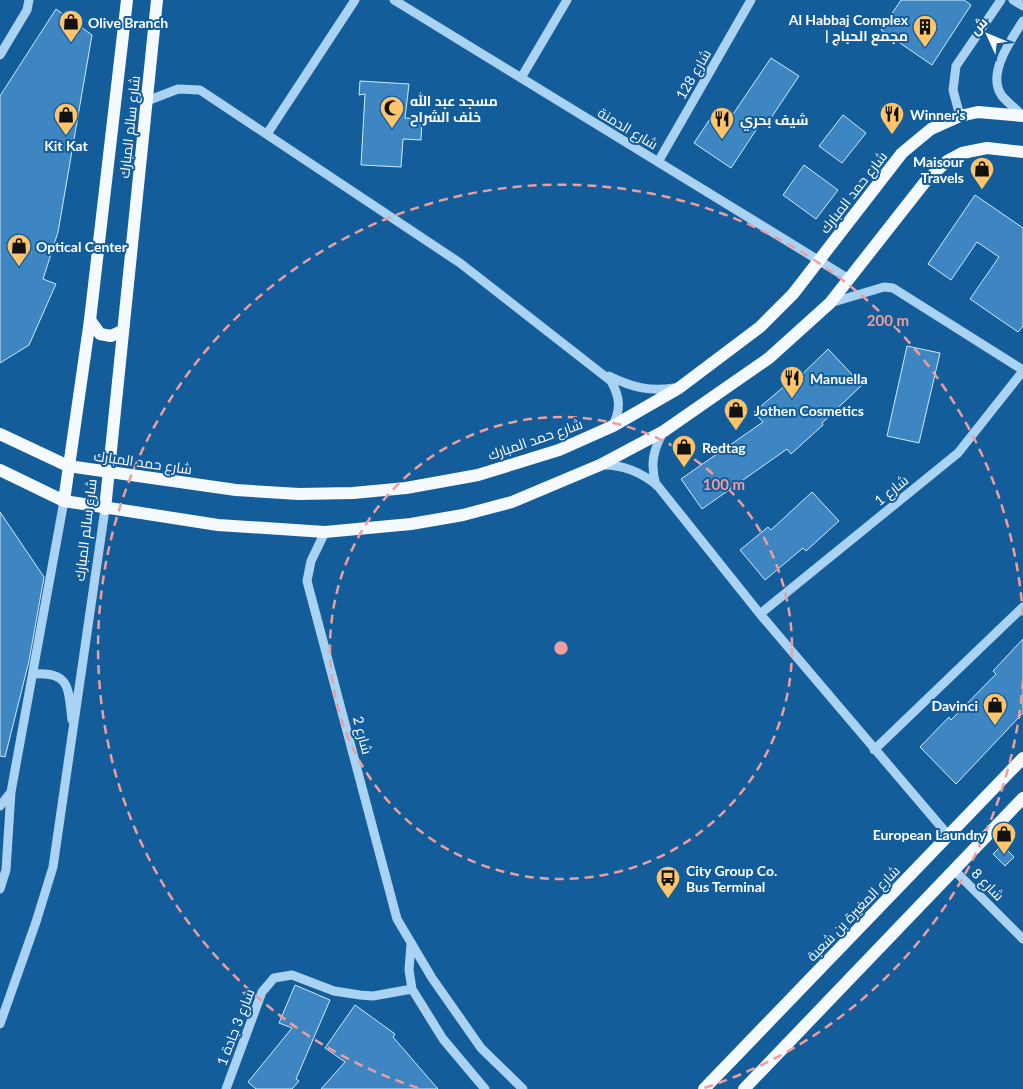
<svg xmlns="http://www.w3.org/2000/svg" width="1023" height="1089" viewBox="0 0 1023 1089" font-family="Lato,Cairo,sans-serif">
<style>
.building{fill:#3d86c2;stroke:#d1eafd}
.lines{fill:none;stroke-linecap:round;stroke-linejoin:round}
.minor{stroke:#a9d2f3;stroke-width:9}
.major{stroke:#f5faff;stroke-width:12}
.ring{fill:none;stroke:#ed9e9e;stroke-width:2.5;stroke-dasharray:9 6}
.labels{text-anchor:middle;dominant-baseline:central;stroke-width:4;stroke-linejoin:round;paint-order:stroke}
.poi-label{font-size:14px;font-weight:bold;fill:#fff;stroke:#145d9b;text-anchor:start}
.street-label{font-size:14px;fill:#fff;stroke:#145d9b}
.centre{fill:#ed9e9e;stroke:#145d9b;stroke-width:2.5}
.ring-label{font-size:15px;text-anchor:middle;font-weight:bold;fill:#ed9e9e;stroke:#145d9b;stroke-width:4;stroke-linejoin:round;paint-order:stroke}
</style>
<rect width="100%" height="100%" fill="#145d9b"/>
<path class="building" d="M 901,0 L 964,0 L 971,5 L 932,65 L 881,30 Z
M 56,9 L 92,35 L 58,232 L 43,279 L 56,284 L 29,345 L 0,363 L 0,96 Z
M 771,58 L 799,76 L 765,127 L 760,124 L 731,168 L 694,143 L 712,116 L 725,126 Z
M 360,81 L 409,84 L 405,118 L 422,119 L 421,140 L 403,139 L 401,167 L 361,165 L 365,94 L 359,95 Z
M 843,115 L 866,133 L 842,163 L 819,146 Z
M 804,165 L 838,190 L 816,219 L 783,195 Z
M 975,195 L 1023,228 L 1023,326 L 1018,332 L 970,299 L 999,257 L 977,242 L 951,280 L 928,264 Z
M 907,346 L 940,353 L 919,443 L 887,436 Z
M 828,349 L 862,385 L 822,423 L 823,425 L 791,454 L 787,449 L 702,509 L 681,479 L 763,422 L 754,412 L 787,384 L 789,387 Z
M 812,492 L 839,521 L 806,551 L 803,548 L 765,580 L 740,550 L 768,527 L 771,530 Z
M 0,512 L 44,577 L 29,661 L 5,757 L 0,756 Z
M 1023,639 L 1023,713 L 956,784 L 920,747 L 949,717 L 951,720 L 996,674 L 993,671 Z
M 1002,845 L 1014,857 L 1005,866 L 993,854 Z
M 295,985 L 330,1000 L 296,1079 L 299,1081 L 292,1089 L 256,1089 L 248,1082 L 292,1028 L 279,1023 Z
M 355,1005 L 395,1034 L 393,1037 L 438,1089 L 321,1089 L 345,1062 L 325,1048 Z"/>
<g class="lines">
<path class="minor" d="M 394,0 L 849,279
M 1013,0 L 1023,6
M 0,55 L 27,10 L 29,0
M 521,78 L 567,0
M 147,101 L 178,89 L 200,90 L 460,263 L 611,381 C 620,397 621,409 613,425
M 1022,115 C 1016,109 1008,103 1002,96 C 986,74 1011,40 1023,21
M 960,116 L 953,90 L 956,66 L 1001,0
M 267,134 L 355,0
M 658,162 L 751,0
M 830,303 L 884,287 L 893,288 L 1023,370
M 609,376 C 631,387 650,392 674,388
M 603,465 C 624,465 640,472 657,485 L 760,614 L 948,835
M 656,485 C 650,465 653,449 664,431
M 325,532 L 311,561 L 307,581 L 397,919 L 432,978 L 481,1048 L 523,1089
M 760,614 L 958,453 L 1023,371
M 33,674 C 71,671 68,689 72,720
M 874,750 L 1023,607
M 0,806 L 11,792
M 954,870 L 1023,939
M 0,889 L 6,870 L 11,792 L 64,501
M 411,944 L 409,970 L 412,989 L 443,1039 L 485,1089
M 0,1024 L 36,922 L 53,867 L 105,509
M 226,1089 L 262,992 L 274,978 L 292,975 L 334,991 L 360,995 L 373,996 L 412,989"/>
<path class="major" d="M 90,320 L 100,334 L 111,336 L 122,331
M 0,434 L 68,466 L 236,490 L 299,494 L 353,493 L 406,488 L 478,475 L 559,450 L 613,426 L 679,388 L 760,327 L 793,294 L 902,153 L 931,129 L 960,116 L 978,112 L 1023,116
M 0,470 L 64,501 L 218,525 L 325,532 L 411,524 L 463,515 L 512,502 L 600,465 L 664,431 L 769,358 L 830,303 L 925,182 L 947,161 L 962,153 L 987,148 L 1023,152
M 64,501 L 90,320 L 127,0
M 105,509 L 157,0
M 704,1089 L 1023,758
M 744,1089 L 1023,798"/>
</g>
<g class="ring">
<circle cx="561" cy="648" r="231"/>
<path d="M1023 680A463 463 0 0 1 704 1088M418 1088A463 463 0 1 1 1023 616"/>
</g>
<defs>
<symbol id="shop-pin" viewBox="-11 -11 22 30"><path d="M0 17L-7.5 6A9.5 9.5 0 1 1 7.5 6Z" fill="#ffc56b" stroke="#145d9b"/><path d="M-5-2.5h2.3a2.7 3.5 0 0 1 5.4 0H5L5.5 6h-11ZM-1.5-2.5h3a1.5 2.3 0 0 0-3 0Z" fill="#111"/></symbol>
<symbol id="building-pin" viewBox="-11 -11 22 30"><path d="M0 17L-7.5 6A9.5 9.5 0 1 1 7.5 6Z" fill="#ffc56b" stroke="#145d9b"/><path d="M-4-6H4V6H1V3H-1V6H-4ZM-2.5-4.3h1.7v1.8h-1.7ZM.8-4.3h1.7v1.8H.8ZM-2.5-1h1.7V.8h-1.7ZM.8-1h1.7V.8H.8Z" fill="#111"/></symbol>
<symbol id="mosque-pin" viewBox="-11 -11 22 30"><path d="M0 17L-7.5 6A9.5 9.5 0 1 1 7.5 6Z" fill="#ffc56b" stroke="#145d9b"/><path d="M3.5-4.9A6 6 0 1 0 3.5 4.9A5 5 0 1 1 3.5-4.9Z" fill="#111"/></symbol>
<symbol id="restaurant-pin" viewBox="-11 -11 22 30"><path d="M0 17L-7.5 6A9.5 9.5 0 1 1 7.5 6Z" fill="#ffc56b" stroke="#145d9b"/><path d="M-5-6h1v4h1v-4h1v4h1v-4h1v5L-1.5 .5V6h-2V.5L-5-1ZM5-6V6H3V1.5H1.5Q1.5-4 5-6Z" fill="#111"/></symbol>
<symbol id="bus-pin" viewBox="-11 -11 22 30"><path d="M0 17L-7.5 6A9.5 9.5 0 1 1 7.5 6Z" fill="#ffc56b" stroke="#145d9b"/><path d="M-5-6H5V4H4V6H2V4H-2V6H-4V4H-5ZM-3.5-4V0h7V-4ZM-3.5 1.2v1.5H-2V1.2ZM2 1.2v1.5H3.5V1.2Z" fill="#111"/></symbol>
</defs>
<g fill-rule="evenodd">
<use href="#shop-pin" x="57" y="8" width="28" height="38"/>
<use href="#building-pin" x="911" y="13" width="28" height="38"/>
<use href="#mosque-pin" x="378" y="94" width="28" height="38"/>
<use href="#restaurant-pin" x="878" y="100" width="28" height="38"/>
<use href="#shop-pin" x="52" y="101" width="28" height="38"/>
<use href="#restaurant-pin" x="708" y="105" width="28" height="38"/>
<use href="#shop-pin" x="968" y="155" width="28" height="38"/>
<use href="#shop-pin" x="5" y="232" width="28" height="38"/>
<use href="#restaurant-pin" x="778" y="364" width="28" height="38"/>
<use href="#shop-pin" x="722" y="396" width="28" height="38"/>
<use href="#shop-pin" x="670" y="433" width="28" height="38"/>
<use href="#shop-pin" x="981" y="691" width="28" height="38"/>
<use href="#shop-pin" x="990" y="820" width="28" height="38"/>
<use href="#bus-pin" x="654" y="864" width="28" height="38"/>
</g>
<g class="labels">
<g class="poi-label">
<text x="908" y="19" text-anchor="end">Al Habbaj Complex<tspan x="908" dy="16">| مجمع الحباج</tspan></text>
<text x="88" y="22">Olive Branch</text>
<text x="410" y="100">مسجد عبد الله<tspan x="410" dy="16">خلف الشراح</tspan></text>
<text x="910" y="114">Winner's</text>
<text x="740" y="119">شيف بحري</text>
<text x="66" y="145" text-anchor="middle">Kit Kat</text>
<text x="964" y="161" text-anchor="end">Maisour<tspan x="964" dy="16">Travels</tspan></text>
<text x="36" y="246">Optical Center</text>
<text x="810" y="378">Manuella</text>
<text x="754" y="410">Jothen Cosmetics</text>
<text x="702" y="447">Redtag</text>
<text x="978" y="705" text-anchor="end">Davinci</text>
<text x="986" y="834" text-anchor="end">European Laundry</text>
<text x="686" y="870">City Group Co.<tspan x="686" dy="16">Bus Terminal</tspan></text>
</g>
<g class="street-label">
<text transform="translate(693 74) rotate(-60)">شارع 128</text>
<text transform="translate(129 127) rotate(-84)">شارع سالم المبارك</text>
<text transform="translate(628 128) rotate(31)">شارع الدمنة</text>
<text transform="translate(853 192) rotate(-52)">شارع حمد المبارك</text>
<text transform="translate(535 439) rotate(-19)">شارع حمد المبارك</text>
<text transform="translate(143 462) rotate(8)">شارع حمد المبارك</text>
<text transform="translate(891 490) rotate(-39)">شارع 1</text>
<text transform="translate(85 530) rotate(-83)">شارع سالم المبارك</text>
<text transform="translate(363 735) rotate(75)">شارع 2</text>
<text transform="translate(988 884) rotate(45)">شارع 8</text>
<text transform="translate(853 913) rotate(-46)">شارع المغيرة بن شعبة</text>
<text transform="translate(235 1027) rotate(-69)">شارع 3 جادة 1</text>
</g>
</g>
<circle cx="561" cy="648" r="8" class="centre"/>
<g class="ring-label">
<text x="888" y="326">200 m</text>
<text x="724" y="490">100 m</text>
</g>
<g transform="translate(988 35) rotate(314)" stroke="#145d9b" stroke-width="4" paint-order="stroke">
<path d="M0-4L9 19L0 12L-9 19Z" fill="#ffffff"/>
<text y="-8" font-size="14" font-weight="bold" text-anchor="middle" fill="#ffffff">ش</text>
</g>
</svg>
